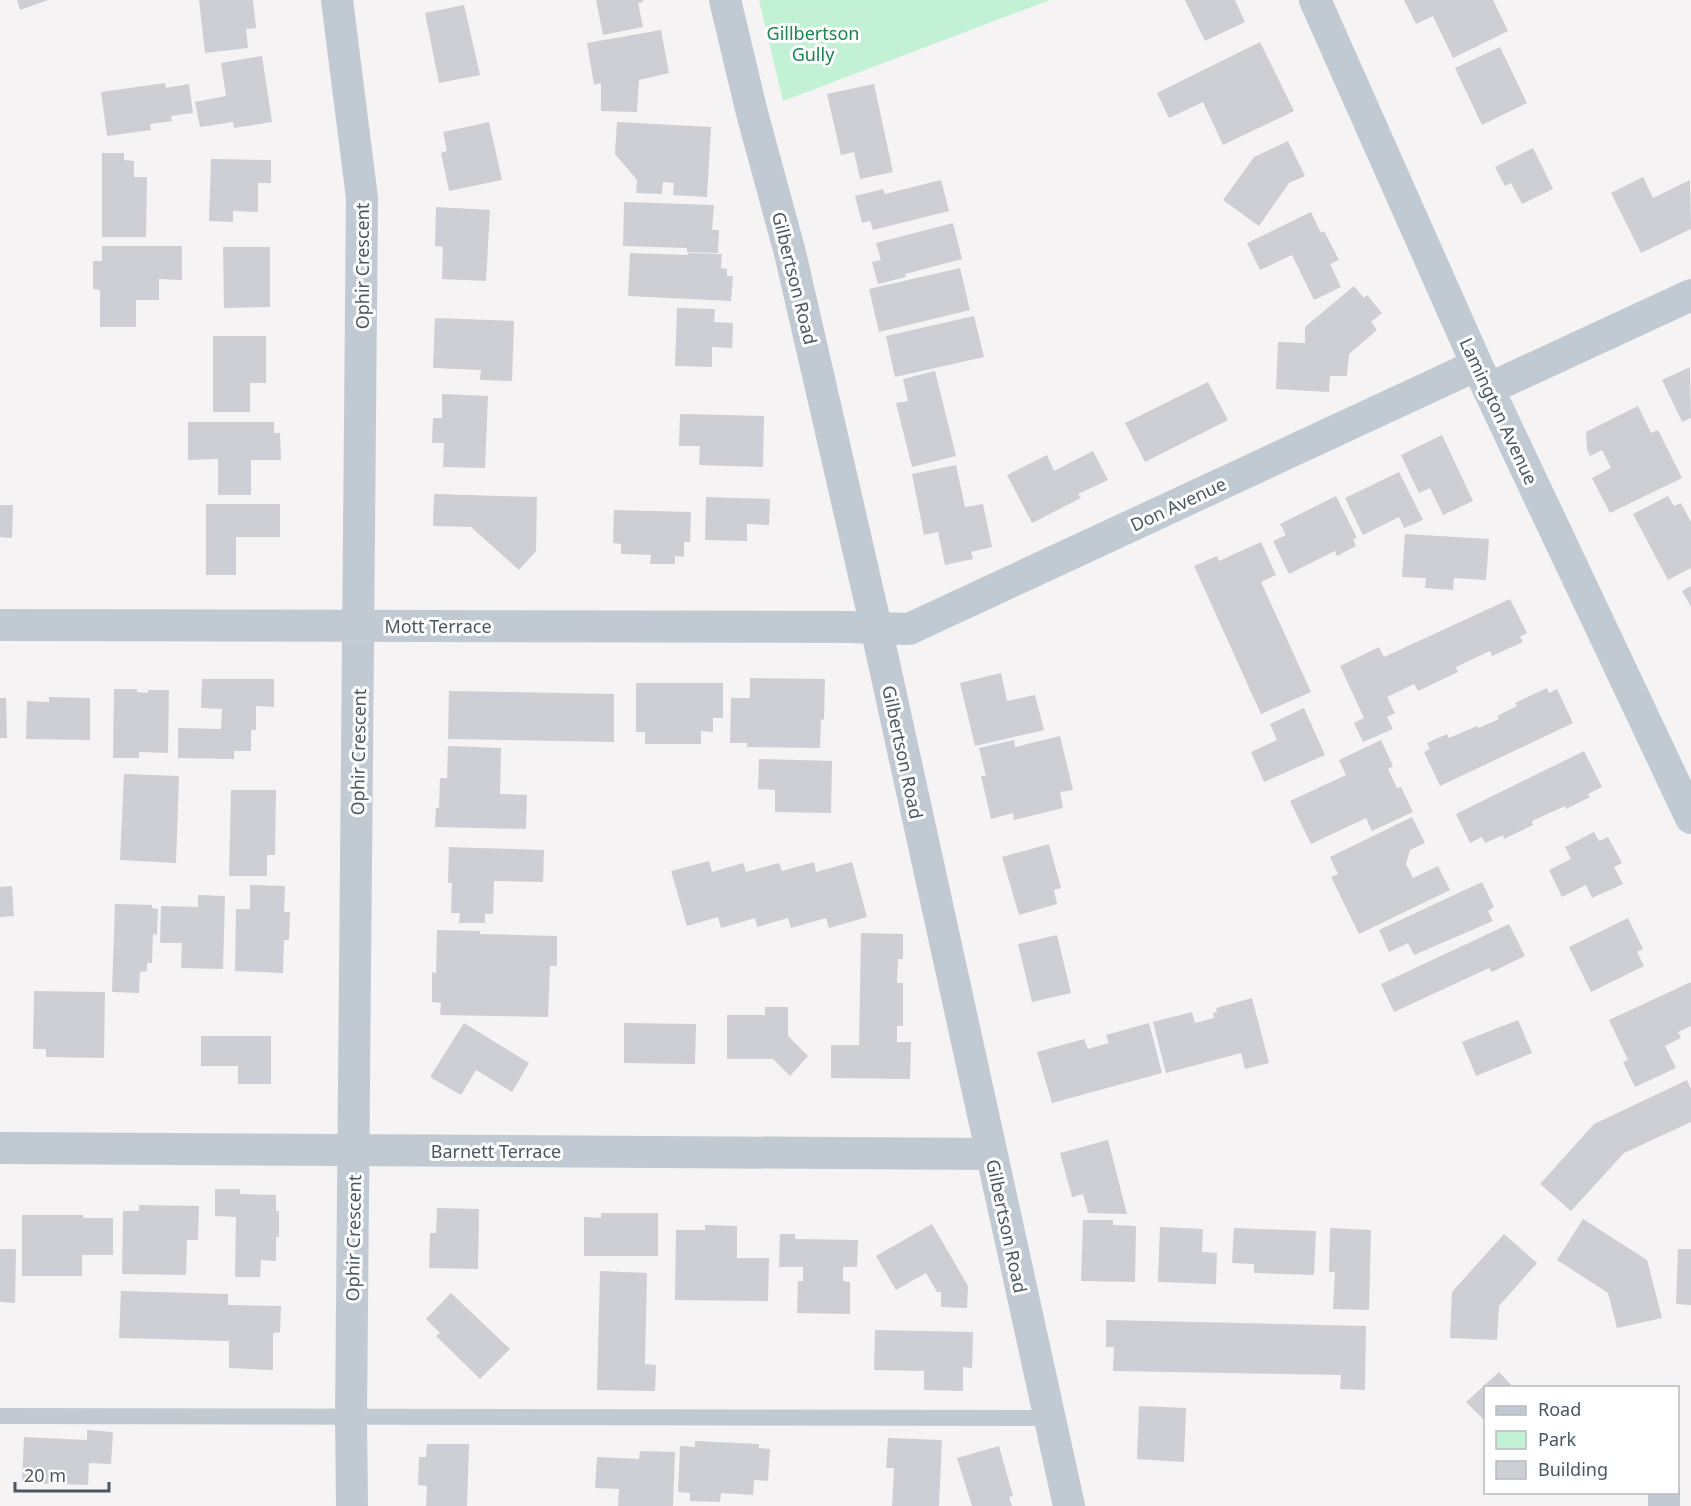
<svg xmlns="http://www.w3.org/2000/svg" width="1691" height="1506" viewBox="0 0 1691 1506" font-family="'Noto Sans',sans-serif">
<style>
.green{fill:#c3f1d5}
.building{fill:#cdcfd5}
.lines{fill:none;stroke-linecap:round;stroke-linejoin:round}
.service{stroke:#c1cad2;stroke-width:16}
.minor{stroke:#c1cad2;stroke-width:32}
.labels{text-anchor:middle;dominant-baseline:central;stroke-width:6;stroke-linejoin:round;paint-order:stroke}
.park-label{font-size:18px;fill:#17864f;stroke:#fff}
.street-label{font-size:18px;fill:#4a5661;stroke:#fff}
</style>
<rect width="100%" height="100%" fill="#f5f3f3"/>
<path class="green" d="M 759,0 L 1050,0 L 783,101 Z"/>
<path class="building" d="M 17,0 L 48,0 L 20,10 Z
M 199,0 L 253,0 L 256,28 L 246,29 L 248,48 L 205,53 Z
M 596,0 L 643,0 L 643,2 L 638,3 L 643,27 L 603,35 Z
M 1185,0 L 1235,0 L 1245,22 L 1205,41 Z
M 1404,0 L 1493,0 L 1508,31 L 1453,58 L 1433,16 L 1416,24 Z
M 464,5 L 480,75 L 439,83 L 425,13 Z
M 661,30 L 669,73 L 639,80 L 637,112 L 601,111 L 601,83 L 594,85 L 587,43 Z
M 1260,42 L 1294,111 L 1223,145 L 1203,102 L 1169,118 L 1157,93 Z
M 1500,47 L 1527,103 L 1482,125 L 1455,68 Z
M 262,56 L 272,122 L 234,128 L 233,122 L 200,127 L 195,102 L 226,96 L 221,63 Z
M 165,83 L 166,88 L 189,84 L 193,113 L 171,116 L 172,121 L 150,124 L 151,130 L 107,136 L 101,92 Z
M 874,84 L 893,172 L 860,179 L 854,152 L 841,155 L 827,94 Z
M 489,122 L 502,180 L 449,191 L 441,153 L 447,151 L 443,132 Z
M 617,122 L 711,127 L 707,197 L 673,195 L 674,183 L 663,182 L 662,194 L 636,193 L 637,180 L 615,154 Z
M 1288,141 L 1305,176 L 1289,183 L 1259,226 L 1223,200 L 1254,157 Z
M 1533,148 L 1553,189 L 1522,204 L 1511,183 L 1505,186 L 1495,167 Z
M 102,153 L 124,153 L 124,160 L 134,161 L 134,177 L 147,177 L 146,237 L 102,237 Z
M 211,159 L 271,160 L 271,183 L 258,183 L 258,212 L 233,211 L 233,222 L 209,221 Z
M 1643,177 L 1653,198 L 1690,180 L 1691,229 L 1641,253 L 1611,193 Z
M 941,180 L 949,211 L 873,230 L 870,221 L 862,223 L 855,196 L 883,189 L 885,194 Z
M 624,202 L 714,205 L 712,230 L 719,230 L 718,253 L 687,252 L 687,248 L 623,246 Z
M 436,207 L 490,210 L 486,281 L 442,279 L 443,247 L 435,246 Z
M 1311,212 L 1321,233 L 1324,231 L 1339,260 L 1330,264 L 1341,287 L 1314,300 L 1292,255 L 1260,270 L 1247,243 Z
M 953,223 L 962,259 L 905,274 L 906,277 L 878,284 L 872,262 L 881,260 L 876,243 Z
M 102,246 L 182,246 L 182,280 L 159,279 L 159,300 L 136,300 L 136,327 L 100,327 L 100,290 L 93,289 L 93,261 L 102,261 Z
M 223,247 L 270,247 L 270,307 L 224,308 Z
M 630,253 L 688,255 L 688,253 L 722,254 L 721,268 L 727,269 L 727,276 L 733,276 L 731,301 L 628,296 Z
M 960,268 L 970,310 L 879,332 L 869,289 Z
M 1354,286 L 1364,298 L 1367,295 L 1382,313 L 1371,322 L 1377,330 L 1349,354 L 1347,376 L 1330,376 L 1329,392 L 1276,389 L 1278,342 L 1305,343 L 1305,327 Z
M 677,308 L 715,309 L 714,322 L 733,323 L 732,348 L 712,347 L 712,367 L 675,366 Z
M 974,316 L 984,357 L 895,377 L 886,336 Z
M 435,318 L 514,321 L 512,381 L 480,380 L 481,370 L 433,368 Z
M 213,336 L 266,336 L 266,383 L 250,383 L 250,412 L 213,412 Z
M 1690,367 L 1691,418 L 1682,422 L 1662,380 Z
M 935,371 L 956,456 L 912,467 L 896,403 L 908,401 L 903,379 Z
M 1208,382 L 1228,420 L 1145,462 L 1125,423 Z
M 442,394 L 488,396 L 485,468 L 443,467 L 444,443 L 432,443 L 433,418 L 442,418 Z
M 1638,406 L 1651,433 L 1658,430 L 1682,478 L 1610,513 L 1592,478 L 1611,468 L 1602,450 L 1590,456 L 1587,449 L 1586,432 Z
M 680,414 L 764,416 L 763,467 L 699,465 L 700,446 L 679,446 Z
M 188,422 L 274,422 L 274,433 L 280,433 L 281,460 L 251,460 L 251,495 L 218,495 L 218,459 L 188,460 Z
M 1442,435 L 1473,501 L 1443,515 L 1430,488 L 1419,493 L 1401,455 Z
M 1093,451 L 1108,480 L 1078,494 L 1081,498 L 1032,523 L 1007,475 L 1047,455 L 1054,471 Z
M 956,465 L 965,507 L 983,504 L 992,547 L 971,552 L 973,559 L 945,565 L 938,532 L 924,535 L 912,474 Z
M 1399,472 L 1423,520 L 1404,528 L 1399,517 L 1363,535 L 1345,498 Z
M 434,494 L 537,497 L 536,551 L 519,570 L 471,527 L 433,526 Z
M 1336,496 L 1357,538 L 1353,539 L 1356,546 L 1337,556 L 1335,551 L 1289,574 L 1273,541 L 1286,535 L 1280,524 Z
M 1668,496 L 1674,506 L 1681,503 L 1691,522 L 1691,568 L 1668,580 L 1633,514 Z
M 706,497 L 770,499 L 769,525 L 747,524 L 747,541 L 705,540 Z
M 206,504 L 280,504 L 280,537 L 236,537 L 236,575 L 206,575 Z
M 0,505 L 13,505 L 12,538 L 0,537 Z
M 614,510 L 691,512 L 690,542 L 684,542 L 684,557 L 675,556 L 675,564 L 650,564 L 651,555 L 621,554 L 621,544 L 613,543 Z
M 1405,534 L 1489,539 L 1486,580 L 1454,578 L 1453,590 L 1425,588 L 1426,578 L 1402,577 Z
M 1261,542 L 1276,575 L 1261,582 L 1311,692 L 1261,714 L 1194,566 L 1217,556 L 1219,561 Z
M 1691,586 L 1691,607 L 1682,591 Z
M 1510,599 L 1527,633 L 1520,637 L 1523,642 L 1492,656 L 1490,651 L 1456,667 L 1458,672 L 1418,691 L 1414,684 L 1387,697 L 1395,713 L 1387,717 L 1393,729 L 1363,742 L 1354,723 L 1364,718 L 1340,666 L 1379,647 L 1384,657 Z
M 1001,673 L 1007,701 L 1035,695 L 1044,730 L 975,746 L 960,683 Z
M 750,678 L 825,679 L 824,720 L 821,719 L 820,748 L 747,747 L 747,743 L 730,743 L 731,698 L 750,698 Z
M 202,679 L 274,679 L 274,707 L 256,706 L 256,730 L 251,730 L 251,751 L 234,751 L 234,759 L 178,758 L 178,728 L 221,729 L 222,709 L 201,708 Z
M 636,683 L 723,683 L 723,718 L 713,718 L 713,732 L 701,731 L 701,744 L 645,744 L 645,732 L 636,732 Z
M 1547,688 L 1549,693 L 1557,689 L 1573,723 L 1440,786 L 1424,752 L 1430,749 L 1427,743 L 1447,734 L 1449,738 L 1477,726 L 1479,728 L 1499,719 L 1497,716 L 1517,706 L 1515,703 Z
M 114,689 L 137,689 L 137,692 L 148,693 L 148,690 L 169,690 L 168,753 L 139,752 L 139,758 L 113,758 Z
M 449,691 L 614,694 L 614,742 L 448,739 Z
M 49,697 L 90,698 L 90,740 L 26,739 L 27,701 L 49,702 Z
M 0,698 L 6,698 L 7,738 L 0,738 Z
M 1304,708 L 1325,755 L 1264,782 L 1251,752 L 1277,740 L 1270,724 Z
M 1060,736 L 1073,790 L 1060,792 L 1063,808 L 1014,820 L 1013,813 L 991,819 L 981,776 L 986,776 L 979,748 L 1014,740 L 1015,747 Z
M 1381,740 L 1393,766 L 1388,769 L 1397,788 L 1401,787 L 1413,812 L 1372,831 L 1366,818 L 1311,844 L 1290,801 L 1346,775 L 1339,760 Z
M 448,746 L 501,748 L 500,794 L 527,795 L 526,829 L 435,827 L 436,808 L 439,808 L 440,778 L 447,778 Z
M 1584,751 L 1602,787 L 1588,794 L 1590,797 L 1566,809 L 1565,806 L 1532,821 L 1533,825 L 1504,839 L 1503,835 L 1485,843 L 1482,837 L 1470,843 L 1456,814 Z
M 759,759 L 832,761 L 831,813 L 775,812 L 775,790 L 758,789 Z
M 124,774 L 179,776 L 176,863 L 120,860 Z
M 231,790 L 276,790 L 275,855 L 267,855 L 267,876 L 229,876 Z
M 1412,817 L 1425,843 L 1410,850 L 1406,864 L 1413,878 L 1438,866 L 1450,890 L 1359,934 L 1331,877 L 1338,874 L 1330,857 Z
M 1594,832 L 1599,841 L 1608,837 L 1622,863 L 1614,867 L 1623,884 L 1592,898 L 1586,885 L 1562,897 L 1549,870 L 1571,859 L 1565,847 Z
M 1049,844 L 1061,888 L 1054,890 L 1057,904 L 1019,915 L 1002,857 Z
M 449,847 L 544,850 L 543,882 L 494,881 L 493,914 L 485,914 L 485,923 L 459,923 L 460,913 L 451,913 L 452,883 L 448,883 Z
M 709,861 L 712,872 L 743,863 L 746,872 L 779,863 L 782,871 L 814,862 L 816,872 L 852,862 L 867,917 L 829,928 L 826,918 L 791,928 L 788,918 L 757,927 L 755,918 L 721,928 L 718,917 L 687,926 L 671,871 Z
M 1482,882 L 1494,907 L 1488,911 L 1493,921 L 1414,955 L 1408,943 L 1389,952 L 1379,930 Z
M 250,885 L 285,886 L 284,912 L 290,912 L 289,940 L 284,940 L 283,973 L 235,971 L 236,909 L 250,909 Z
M 12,886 L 14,916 L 0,917 L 0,887 Z
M 198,895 L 225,896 L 223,969 L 181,968 L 182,943 L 160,943 L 161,906 L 198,907 Z
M 115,904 L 152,905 L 152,908 L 158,909 L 157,935 L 153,934 L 152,963 L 147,963 L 147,971 L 140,972 L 139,993 L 112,992 Z
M 1628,918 L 1643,949 L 1637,952 L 1644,966 L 1591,992 L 1569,947 Z
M 1509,924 L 1525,956 L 1492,972 L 1489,968 L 1394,1012 L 1381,984 Z
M 437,930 L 480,931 L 480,934 L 557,936 L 557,966 L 550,966 L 548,1017 L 440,1015 L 441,1003 L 432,1002 L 432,972 L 436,973 Z
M 861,933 L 903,934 L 903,959 L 898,959 L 897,983 L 903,983 L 903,1026 L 897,1026 L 897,1042 L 911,1042 L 910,1079 L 831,1078 L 831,1045 L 859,1045 Z
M 1057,935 L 1071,993 L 1032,1002 L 1018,944 Z
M 1691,982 L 1691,1026 L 1678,1032 L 1681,1038 L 1665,1046 L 1676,1068 L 1635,1087 L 1623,1062 L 1628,1060 L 1609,1020 Z
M 34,991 L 105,992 L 104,1058 L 46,1057 L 46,1049 L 33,1049 Z
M 1252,998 L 1269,1063 L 1245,1069 L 1241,1053 L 1166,1073 L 1153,1022 L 1192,1012 L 1195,1023 L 1214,1018 L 1213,1013 L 1217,1012 L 1216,1008 Z
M 765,1007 L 788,1007 L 788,1036 L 808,1056 L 790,1076 L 773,1059 L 727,1059 L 727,1015 L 765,1015 Z
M 1518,1020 L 1532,1053 L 1476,1076 L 1462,1042 Z
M 464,1023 L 529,1063 L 512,1092 L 476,1070 L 461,1095 L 430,1077 Z
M 624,1023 L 696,1024 L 695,1064 L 624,1063 Z
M 1149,1023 L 1162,1073 L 1052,1103 L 1037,1052 L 1084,1039 L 1088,1049 L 1109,1043 L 1106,1035 Z
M 201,1036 L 271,1036 L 271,1084 L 238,1084 L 238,1066 L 201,1066 Z
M 1687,1080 L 1691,1089 L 1691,1122 L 1624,1153 L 1571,1211 L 1540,1184 L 1594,1124 Z
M 1108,1140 L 1127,1214 L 1088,1213 L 1083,1194 L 1072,1197 L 1060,1153 Z
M 215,1189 L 240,1189 L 240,1194 L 276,1195 L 276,1211 L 279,1211 L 279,1237 L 276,1237 L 276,1261 L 261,1260 L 260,1277 L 235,1277 L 236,1217 L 215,1216 Z
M 139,1205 L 199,1206 L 198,1240 L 187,1240 L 186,1275 L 122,1274 L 123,1211 L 139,1211 Z
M 437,1208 L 479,1209 L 478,1269 L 429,1268 L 430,1233 L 436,1233 Z
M 601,1213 L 658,1213 L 658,1256 L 584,1256 L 584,1217 L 601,1218 Z
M 22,1215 L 83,1215 L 83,1218 L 113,1218 L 113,1255 L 82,1255 L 82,1276 L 22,1276 Z
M 1583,1219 L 1647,1260 L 1662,1318 L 1617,1328 L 1608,1293 L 1557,1260 Z
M 1083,1220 L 1113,1220 L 1113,1225 L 1136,1226 L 1135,1282 L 1081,1281 Z
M 932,1224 L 968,1286 L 967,1308 L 941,1307 L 941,1292 L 937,1292 L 926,1273 L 896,1290 L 876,1256 Z
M 705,1225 L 737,1226 L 737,1258 L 769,1258 L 768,1301 L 675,1300 L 676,1230 L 705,1230 Z
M 1160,1227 L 1203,1229 L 1202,1252 L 1217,1253 L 1216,1284 L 1158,1282 Z
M 1234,1228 L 1316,1231 L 1314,1275 L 1254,1273 L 1254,1264 L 1232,1263 Z
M 1330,1228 L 1371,1230 L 1369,1310 L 1333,1309 L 1335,1272 L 1329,1272 Z
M 780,1234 L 795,1234 L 795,1239 L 858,1240 L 857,1267 L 843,1267 L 843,1281 L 850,1282 L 850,1314 L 797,1313 L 798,1281 L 803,1281 L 803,1267 L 779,1267 Z
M 1504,1234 L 1537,1263 L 1499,1306 L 1497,1340 L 1450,1338 L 1452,1292 Z
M 0,1249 L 16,1249 L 15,1303 L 0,1302 Z
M 1678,1249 L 1691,1249 L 1691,1305 L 1676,1304 Z
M 600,1271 L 647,1273 L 645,1364 L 656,1365 L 655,1391 L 597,1390 Z
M 121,1291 L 228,1294 L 228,1305 L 281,1306 L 280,1332 L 273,1333 L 273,1370 L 229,1368 L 229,1341 L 119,1338 Z
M 451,1293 L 510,1349 L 480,1379 L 436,1336 L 440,1333 L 426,1319 Z
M 1106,1320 L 1366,1326 L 1365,1390 L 1340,1389 L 1341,1375 L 1113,1371 L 1114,1347 L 1106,1347 Z
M 875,1330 L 973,1332 L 972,1368 L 963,1367 L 963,1391 L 924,1390 L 924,1371 L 874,1370 Z
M 1499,1372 L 1514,1388 L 1486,1388 L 1486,1422 L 1466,1402 Z
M 1139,1406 L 1186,1408 L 1184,1462 L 1137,1459 Z
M 87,1430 L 113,1432 L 111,1464 L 89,1463 L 88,1485 L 22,1483 L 24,1437 L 87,1440 Z
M 888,1438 L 942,1440 L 939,1506 L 892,1506 L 894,1468 L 886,1468 Z
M 695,1441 L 759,1444 L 759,1448 L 770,1449 L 768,1481 L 754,1480 L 753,1495 L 721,1493 L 720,1502 L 690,1501 L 690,1493 L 678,1492 L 680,1446 L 695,1447 Z
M 427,1444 L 469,1444 L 467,1506 L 426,1506 L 427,1486 L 418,1485 L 419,1457 L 426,1457 Z
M 999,1446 L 1013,1496 L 1009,1497 L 1012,1506 L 972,1506 L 957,1458 Z
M 640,1451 L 675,1452 L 673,1506 L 618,1506 L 619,1489 L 595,1488 L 597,1457 L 639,1459 Z"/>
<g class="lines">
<path class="service" d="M 0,1416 L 1049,1418"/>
<path class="minor" d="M 337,0 L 362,198 L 351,1417 L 352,1506
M 725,0 L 752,113 L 790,253 L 876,627 L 1069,1506
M 1315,0 L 1477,365 L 1691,818
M 1488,389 L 1691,295
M 0,625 L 850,627 L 909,629 L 1477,365
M 0,1148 L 991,1154
M 1664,1506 L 1664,1492"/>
</g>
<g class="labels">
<g class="park-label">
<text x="813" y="33">Gillbertson<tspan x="813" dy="21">Gully</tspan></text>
</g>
<g class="street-label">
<text transform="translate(362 266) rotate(-90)">Ophir Crescent</text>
<text transform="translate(795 278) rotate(76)">Gilbertson Road</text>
<text transform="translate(1499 411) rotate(65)">Lamington Avenue</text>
<text transform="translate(1178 504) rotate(-25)">Don Avenue</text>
<text x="438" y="626">Mott Terrace</text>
<text transform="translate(358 752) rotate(-89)">Ophir Crescent</text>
<text transform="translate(903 752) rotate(78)">Gilbertson Road</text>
<text x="496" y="1151">Barnett Terrace</text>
<text transform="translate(1007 1226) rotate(78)">Gilbertson Road</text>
<text transform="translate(353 1238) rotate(-89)">Ophir Crescent</text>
</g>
</g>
<rect x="1484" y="1386" width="195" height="108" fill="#ffffff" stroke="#b7bbc0" stroke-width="1.5"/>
<rect x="1496" y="1406" width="30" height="9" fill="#c1cad2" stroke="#b7bbc0" stroke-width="1.5"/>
<text x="1538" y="1416" font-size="18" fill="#4a5661">Road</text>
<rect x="1496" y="1431" width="30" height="18" fill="#c3f1d5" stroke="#b7bbc0" stroke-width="1.5"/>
<text x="1538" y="1446" font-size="18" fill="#4a5661">Park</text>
<rect x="1496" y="1461" width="30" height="18" fill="#cdcfd5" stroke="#b7bbc0" stroke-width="1.5"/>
<text x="1538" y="1476" font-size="18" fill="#4a5661">Building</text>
<path d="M15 1482v9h94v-9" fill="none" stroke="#4a5661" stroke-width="3"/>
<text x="24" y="1482" font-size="18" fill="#4a5661" stroke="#ffffff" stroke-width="4.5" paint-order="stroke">20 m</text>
</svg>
